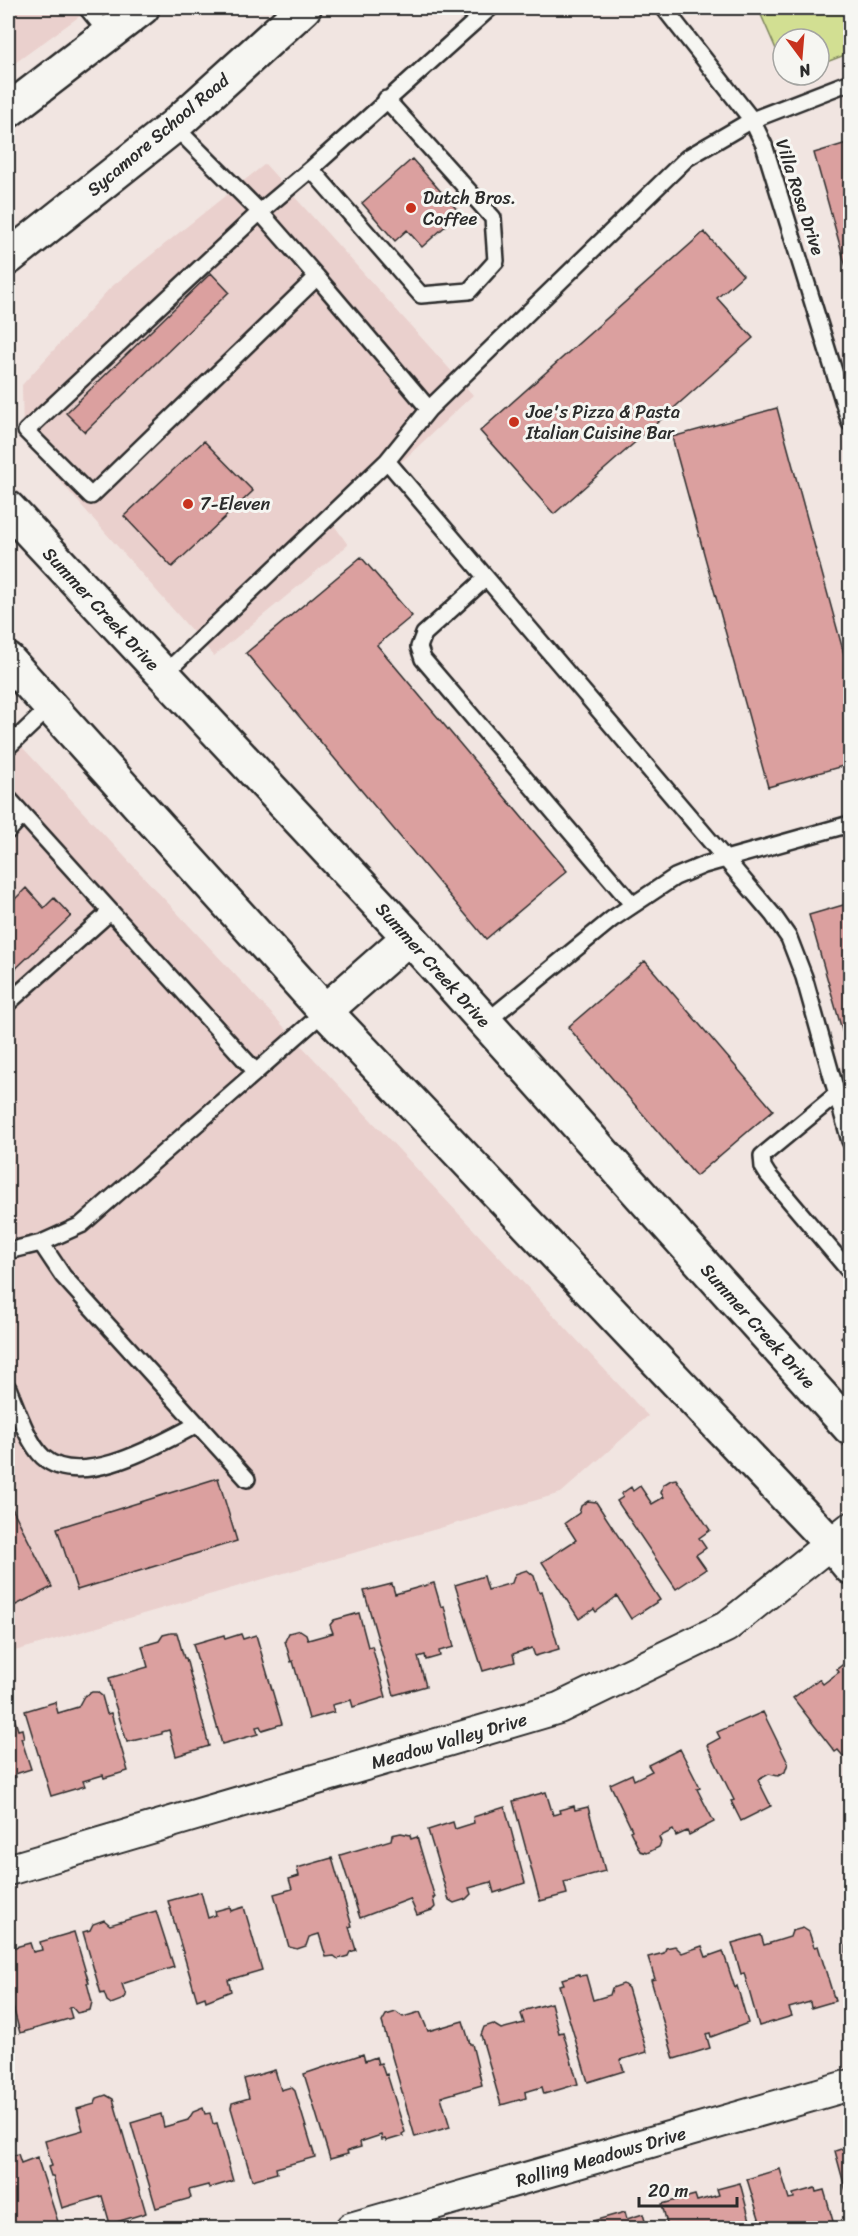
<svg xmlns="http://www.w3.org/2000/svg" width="858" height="2236" viewBox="0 0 858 2236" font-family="Sriracha,sans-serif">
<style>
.built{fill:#ead0cd}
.green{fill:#d2df92;stroke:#7e855e;stroke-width:1.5}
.building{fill:#dba09f;stroke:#2b2b2b;stroke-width:1.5}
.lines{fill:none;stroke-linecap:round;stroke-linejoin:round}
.lane-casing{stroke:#2b2b2b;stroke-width:20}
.street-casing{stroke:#2b2b2b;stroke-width:34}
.secondary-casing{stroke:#2b2b2b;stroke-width:38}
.lane{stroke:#f6f6f2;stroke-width:15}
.street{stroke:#f6f6f2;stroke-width:30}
.secondary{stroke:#f6f6f2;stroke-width:33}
.poi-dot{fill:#c8321e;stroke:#f6f6f2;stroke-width:2}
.labels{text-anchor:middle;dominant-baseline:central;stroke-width:6;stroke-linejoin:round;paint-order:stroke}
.street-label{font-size:18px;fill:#2b2b2b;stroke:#f6f6f2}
.poi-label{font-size:18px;fill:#2b2b2b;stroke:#f6f6f2;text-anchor:start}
</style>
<rect width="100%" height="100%" fill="#f1e5e1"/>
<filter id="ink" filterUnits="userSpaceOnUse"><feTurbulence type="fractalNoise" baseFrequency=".0167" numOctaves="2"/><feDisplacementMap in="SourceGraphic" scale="12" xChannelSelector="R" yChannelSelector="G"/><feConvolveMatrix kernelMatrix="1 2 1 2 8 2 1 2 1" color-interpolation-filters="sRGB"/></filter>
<g filter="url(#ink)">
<path class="built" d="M 8,8 L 91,8 L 8,68 Z
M 265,164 L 473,395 L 334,525 L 348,545 L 214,656 L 23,439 L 22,385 L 110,288 Z
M 8,732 L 648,1416 L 561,1493 L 8,1653 Z"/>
<path class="green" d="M 758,8 L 850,8 L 850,53 L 819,65 L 819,39 L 783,39 L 783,65 Z"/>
<path class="building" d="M 850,142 L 850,281 L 814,153 Z
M 412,159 L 460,213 L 422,247 L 407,230 L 395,241 L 362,203 Z
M 704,232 L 743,275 L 717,298 L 753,338 L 554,514 L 480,431 Z
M 211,273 L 229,292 L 85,432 L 66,413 Z
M 777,408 L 850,676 L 850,764 L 768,787 L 672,437 Z
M 204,441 L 253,491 L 172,567 L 124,516 Z
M 361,557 L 412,616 L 377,645 L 567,871 L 486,939 L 246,653 Z
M 26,888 L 44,908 L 54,898 L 71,916 L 8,976 L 8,906 Z
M 850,903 L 850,1058 L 809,915 Z
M 645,961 L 773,1110 L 696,1176 L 568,1027 Z
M 850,1330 L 850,1349 L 841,1337 Z
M 218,1478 L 237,1541 L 77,1590 L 57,1528 Z
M 676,1479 L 710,1530 L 699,1538 L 706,1548 L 696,1555 L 706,1569 L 676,1589 L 617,1501 L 623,1497 L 621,1494 L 631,1487 L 633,1491 L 640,1486 L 652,1504 L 664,1497 L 661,1493 L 663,1485 L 671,1480 Z
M 8,1500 L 52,1587 L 8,1609 Z
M 588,1501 L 596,1502 L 660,1600 L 631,1619 L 617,1596 L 596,1612 L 594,1609 L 579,1619 L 542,1562 L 576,1540 L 565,1523 L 579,1513 L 581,1506 Z
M 527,1570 L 534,1576 L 539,1592 L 542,1591 L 559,1649 L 535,1656 L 532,1648 L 513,1654 L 515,1662 L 483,1671 L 455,1585 L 484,1576 L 488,1590 L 512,1583 L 515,1574 Z
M 434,1583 L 441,1607 L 444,1606 L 454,1647 L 439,1651 L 440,1656 L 426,1660 L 425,1655 L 418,1657 L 426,1686 L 394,1695 L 364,1591 L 392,1584 L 395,1594 Z
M 359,1613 L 368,1647 L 372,1646 L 386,1697 L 353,1707 L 351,1700 L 332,1705 L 334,1712 L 309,1719 L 293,1661 L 291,1662 L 285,1641 L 289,1633 L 300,1630 L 306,1634 L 308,1640 L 333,1633 L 330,1625 L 334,1620 Z
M 171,1633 L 177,1633 L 184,1658 L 186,1658 L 209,1746 L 176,1756 L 169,1730 L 162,1732 L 162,1734 L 127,1742 L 114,1701 L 109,1678 L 148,1667 L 142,1646 L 159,1641 L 163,1635 Z
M 241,1634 L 243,1639 L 256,1635 L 282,1724 L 262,1730 L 260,1726 L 256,1727 L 258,1734 L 222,1744 L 193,1644 L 224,1635 L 225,1639 Z
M 850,1659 L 850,1755 L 843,1756 L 838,1750 L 835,1752 L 793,1698 L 819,1679 L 823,1684 L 839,1672 L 837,1669 Z
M 92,1692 L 97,1692 L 102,1696 L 107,1714 L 111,1713 L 128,1771 L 104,1778 L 103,1775 L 83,1781 L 85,1786 L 51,1796 L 25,1711 L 55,1702 L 58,1713 L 78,1707 L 84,1696 Z
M 8,1708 L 11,1708 L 18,1730 L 22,1729 L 24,1738 L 21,1738 L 31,1769 L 15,1774 L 16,1777 L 8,1779 Z
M 763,1712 L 788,1763 L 785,1772 L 778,1776 L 769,1774 L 758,1780 L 771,1806 L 741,1821 L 731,1801 L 734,1800 L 707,1745 L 720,1738 L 717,1732 Z
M 680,1749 L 700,1788 L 697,1789 L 714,1822 L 689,1835 L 687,1831 L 676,1836 L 673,1830 L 659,1837 L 661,1842 L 659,1847 L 647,1853 L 640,1851 L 630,1831 L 632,1830 L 610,1784 L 632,1774 L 634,1780 L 652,1771 L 648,1765 Z
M 546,1792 L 553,1815 L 560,1813 L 559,1810 L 574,1806 L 575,1810 L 588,1807 L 605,1871 L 564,1882 L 567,1894 L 540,1901 L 513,1801 Z
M 505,1807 L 525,1883 L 494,1893 L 491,1882 L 469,1888 L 471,1894 L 466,1899 L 454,1903 L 449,1900 L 428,1830 L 453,1822 L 455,1829 L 474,1823 L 473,1817 Z
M 401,1833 L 410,1835 L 411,1839 L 417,1837 L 435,1898 L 433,1898 L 435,1907 L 432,1910 L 417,1915 L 410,1899 L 360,1918 L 340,1855 L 391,1840 L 392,1835 Z
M 332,1858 L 352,1926 L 349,1927 L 356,1950 L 350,1952 L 348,1956 L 338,1959 L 334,1956 L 326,1957 L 319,1934 L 309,1937 L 306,1946 L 297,1949 L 289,1947 L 274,1894 L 292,1889 L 289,1879 L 299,1876 L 297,1868 Z
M 850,1889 L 850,1965 L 846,1965 L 847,1892 Z
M 201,1892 L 208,1918 L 216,1915 L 215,1911 L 230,1907 L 231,1911 L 244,1907 L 262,1970 L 228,1980 L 231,1991 L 206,2001 L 205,1997 L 197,2000 L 168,1901 Z
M 156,1911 L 174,1967 L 122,1984 L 126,1996 L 124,1999 L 111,2004 L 107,2001 L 104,1993 L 101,1994 L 83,1932 L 90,1930 L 93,1924 L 104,1920 L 110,1925 Z
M 803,1928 L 809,1932 L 814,1947 L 818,1946 L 835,2001 L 811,2008 L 810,2002 L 789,2008 L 792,2016 L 759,2026 L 744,1973 L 741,1974 L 732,1943 L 761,1935 L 764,1945 L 790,1937 L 792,1931 Z
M 74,1932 L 89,1983 L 87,1983 L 92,2002 L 90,2010 L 77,2013 L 72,2007 L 69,2008 L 72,2018 L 20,2033 L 8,1988 L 8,1949 L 30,1943 L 33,1952 L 42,1950 L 40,1942 Z
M 675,1946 L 682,1953 L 702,1946 L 706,1957 L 723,1951 L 735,1988 L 737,1986 L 748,2023 L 711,2037 L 710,2033 L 706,2034 L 710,2048 L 674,2059 L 651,1980 L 655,1979 L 648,1957 L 664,1953 L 666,1948 Z
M 579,1974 L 580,1976 L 586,1975 L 593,2000 L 610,1995 L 612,1988 L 623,1984 L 628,1988 L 647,2052 L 620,2060 L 624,2071 L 588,2082 L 559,1985 L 564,1984 L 562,1979 Z
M 551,2003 L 559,2033 L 563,2032 L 578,2084 L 544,2094 L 542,2087 L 525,2092 L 526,2098 L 501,2105 L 481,2035 L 484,2027 L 493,2024 L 501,2029 L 524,2023 L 521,2014 L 526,2010 Z
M 396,2012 L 403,2017 L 420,2012 L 428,2031 L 463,2021 L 470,2044 L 472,2044 L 482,2085 L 441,2097 L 450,2127 L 415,2137 L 382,2022 L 386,2015 Z
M 363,2054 L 365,2061 L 376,2057 L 378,2064 L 381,2063 L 385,2075 L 387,2074 L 405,2132 L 402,2134 L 403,2136 L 386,2141 L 385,2139 L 382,2140 L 381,2135 L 360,2142 L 361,2147 L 347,2151 L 348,2154 L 330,2159 L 304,2074 Z
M 275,2070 L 281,2090 L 291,2087 L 295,2091 L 315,2157 L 276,2168 L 277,2173 L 252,2180 L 231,2108 L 232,2103 L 249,2098 L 244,2079 Z
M 106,2095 L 113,2099 L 146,2213 L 110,2224 L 102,2196 L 62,2208 L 53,2176 L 51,2176 L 48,2167 L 52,2166 L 45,2141 L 83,2130 L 77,2109 L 95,2104 L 97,2098 Z
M 203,2108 L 205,2114 L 210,2113 L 213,2124 L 217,2123 L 233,2181 L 209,2188 L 208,2185 L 189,2190 L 191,2198 L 156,2208 L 131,2123 L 161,2114 L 164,2127 L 188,2120 L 193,2112 Z
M 850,2146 L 850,2206 L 835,2151 Z
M 18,2154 L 21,2163 L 37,2157 L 60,2228 L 8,2228 L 8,2157 Z
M 780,2169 L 789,2199 L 794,2198 L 793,2194 L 815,2188 L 816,2192 L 824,2190 L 835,2228 L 762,2228 L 747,2179 Z
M 740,2183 L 752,2228 L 668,2228 L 662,2204 L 695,2195 L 697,2201 L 719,2195 L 717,2189 Z
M 625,2212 L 627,2219 L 643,2214 L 647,2228 L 589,2228 L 595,2227 L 593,2221 Z"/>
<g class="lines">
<defs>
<path id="lane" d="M 87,8 L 108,34
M 664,8 L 752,120 L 764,145 L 850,423
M 311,169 L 421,295 L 469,291 L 496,261 L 493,218 L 386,99
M 317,277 L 260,212 L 311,169 L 490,8
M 429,409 L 687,158 L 752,120 L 850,82
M 387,461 L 773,915 L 789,938 L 804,977 L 850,1141
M 486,578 L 424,634 L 419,647 L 423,659 L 633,905
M 163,675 L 387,461 L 429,409 L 317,277 L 91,496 L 26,431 L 260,212 L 174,126
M 8,747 L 50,707
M 8,798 L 256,1072 L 325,1011
M 8,831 L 23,815
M 8,1003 L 110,912
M 486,1022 L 612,919 L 675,877 L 704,865 L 850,824
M 837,1094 L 762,1156 L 763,1167 L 768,1175 L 850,1272
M 41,1243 L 63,1276 L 247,1479
M 8,1251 L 41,1243 L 81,1225 L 256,1072
M 8,1388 C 16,1407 28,1443 43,1457 C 81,1491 161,1443 198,1424"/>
<path id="street" d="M 8,1870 L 559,1708 L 726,1627 L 850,1528
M 351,2228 L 850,2085"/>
<path id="secondary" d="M 8,111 L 142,8
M 8,258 L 174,126 L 304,8
M 8,508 L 409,937 L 850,1428
M 8,660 L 325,1011 L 831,1544 L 850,1567
M 325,1011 L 409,937"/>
</defs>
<use href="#lane" class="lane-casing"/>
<use href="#street" class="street-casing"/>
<use href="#secondary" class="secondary-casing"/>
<use href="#lane" class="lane"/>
<use href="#street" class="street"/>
<use href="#secondary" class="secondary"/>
</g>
</g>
<g class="poi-dot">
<circle cx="411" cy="208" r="6"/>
<circle cx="514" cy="422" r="6"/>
<circle cx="188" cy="504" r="6"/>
</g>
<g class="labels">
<g class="street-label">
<text transform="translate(158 135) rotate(-40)">Sycamore School Road</text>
<text transform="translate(800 197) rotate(72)">Villa Rosa Drive</text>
<text transform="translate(101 609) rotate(47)">Summer Creek Drive</text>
<text transform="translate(433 965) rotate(48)">Summer Creek Drive</text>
<text transform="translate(758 1326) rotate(48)">Summer Creek Drive</text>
<text transform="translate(449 1741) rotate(-16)">Meadow Valley Drive</text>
<text transform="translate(601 2157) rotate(-16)">Rolling Meadows Drive</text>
</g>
<g class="poi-label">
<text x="423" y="198">Dutch Bros.<tspan x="423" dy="21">Coffee</tspan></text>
<text x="526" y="412">Joe's Pizza &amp; Pasta<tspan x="526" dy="21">Italian Cuisine Bar</tspan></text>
<text x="200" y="504">7-Eleven</text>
</g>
</g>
<rect width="858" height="2236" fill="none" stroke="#f6f6f2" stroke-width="30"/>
<rect x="15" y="15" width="828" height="2206" fill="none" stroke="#2b2b2b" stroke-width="2" filter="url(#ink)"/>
<g transform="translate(801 57) rotate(164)"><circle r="28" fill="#f6f6f2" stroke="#a5a5a2" stroke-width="1.5"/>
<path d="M0-4.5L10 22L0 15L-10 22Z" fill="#c8321e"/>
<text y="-9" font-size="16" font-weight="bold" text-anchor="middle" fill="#2b2b2b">N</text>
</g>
<path d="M639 2197v9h98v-9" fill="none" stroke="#2b2b2b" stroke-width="3"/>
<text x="648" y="2197" font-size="18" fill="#2b2b2b" stroke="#f6f6f2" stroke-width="4.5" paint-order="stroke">20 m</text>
</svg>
